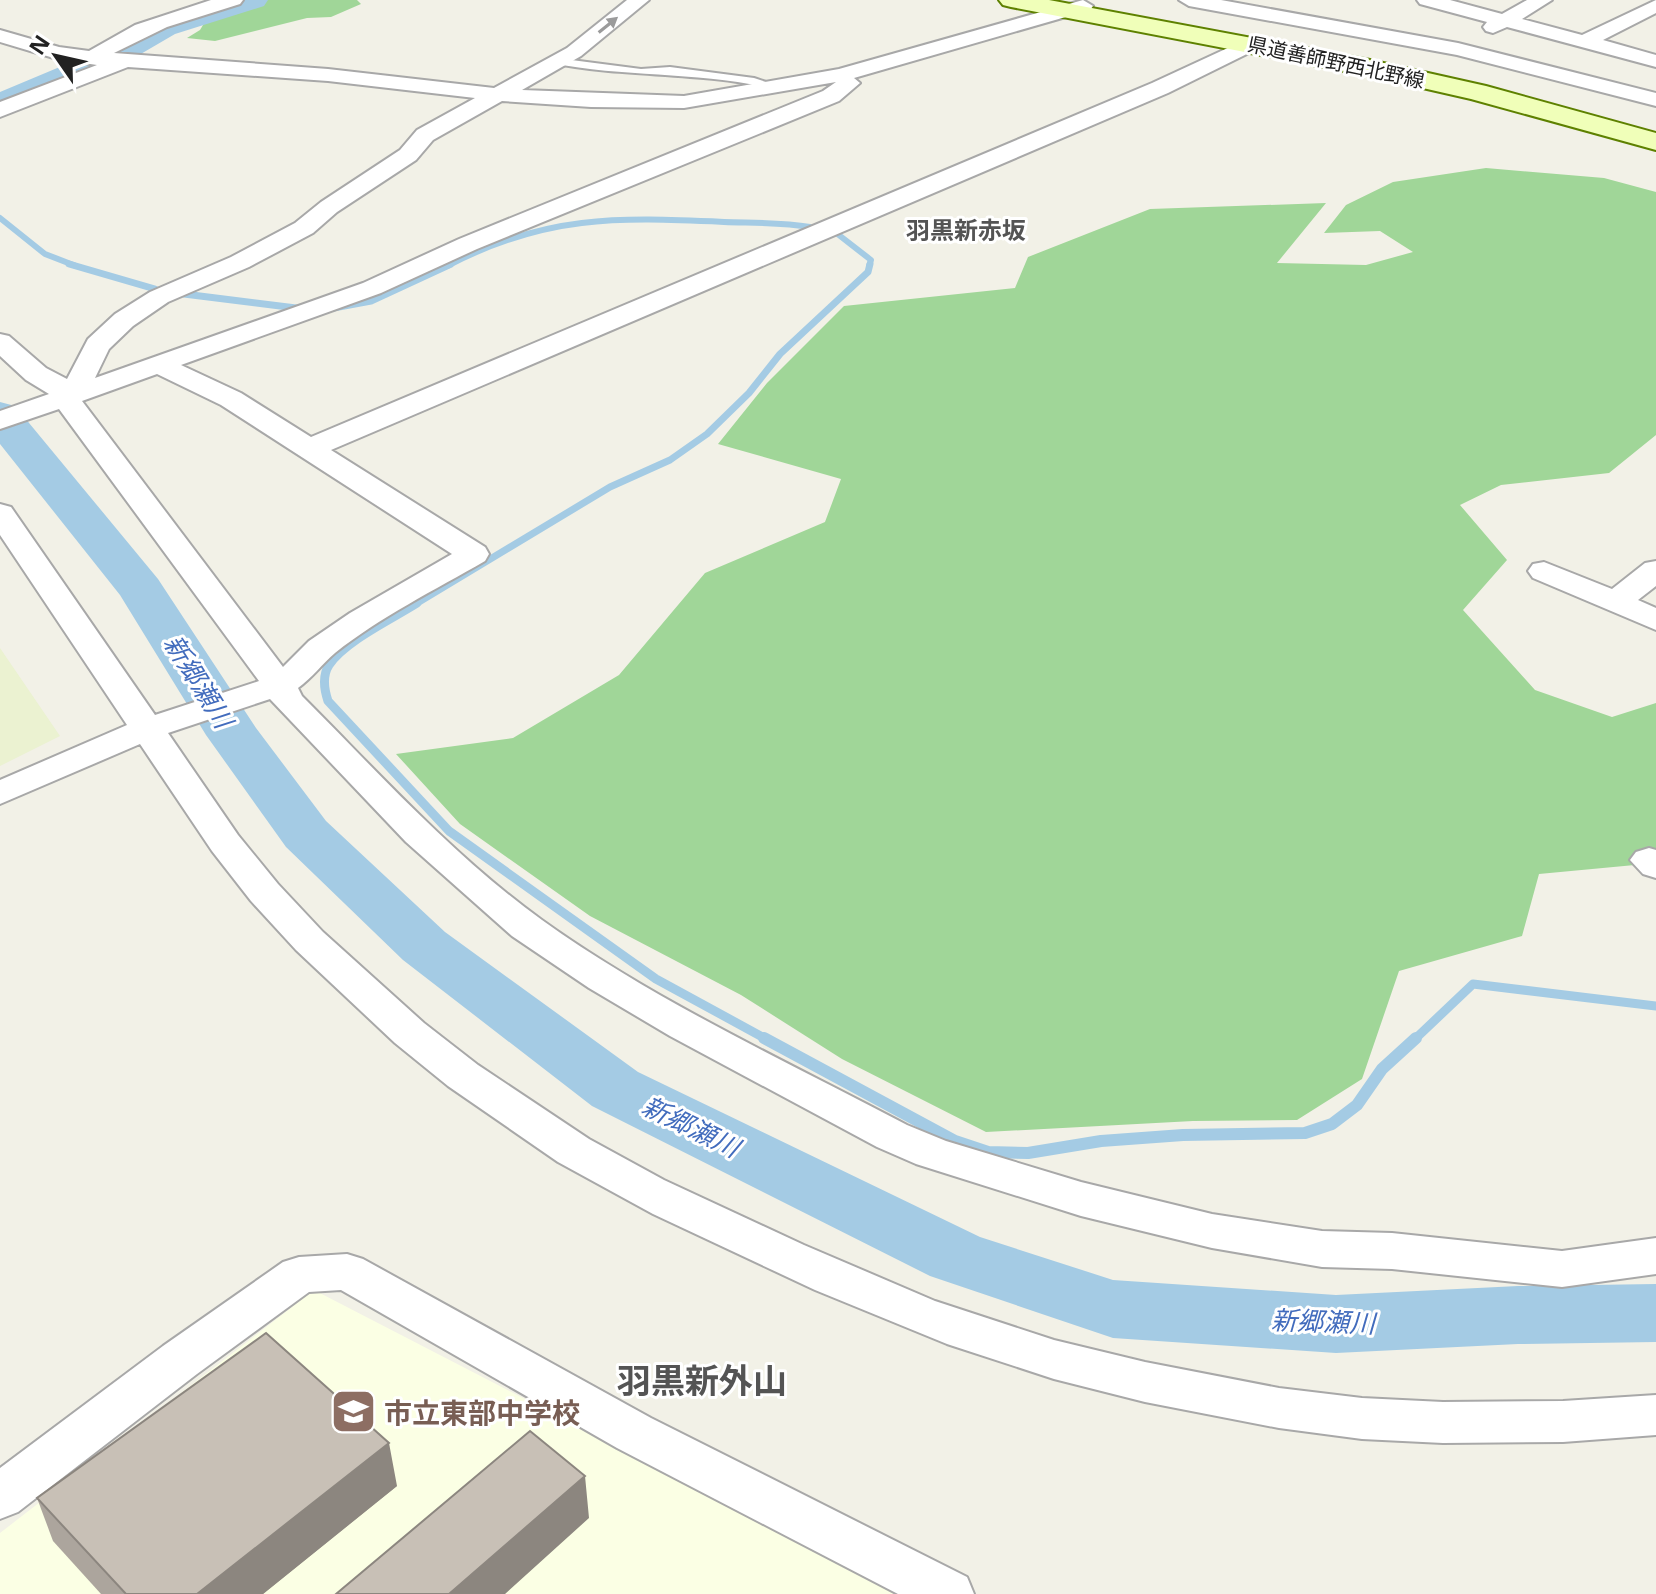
<svg xmlns="http://www.w3.org/2000/svg" width="1656" height="1594" viewBox="0 0 1656 1594" font-family="'Noto Sans','Noto Sans JP',sans-serif">
<style>
.education{fill:#fbffe4}
.farmland{fill:#ebf2d1}
.forest{fill:#a0d698}
.lines{fill:none;stroke-linecap:round;stroke-linejoin:round}
.stream-far3{stroke:#a4cbe4;stroke-width:6}
.stream-far2{stroke:#a4cbe4;stroke-width:7}
.stream-far1{stroke:#a4cbe4;stroke-width:9}
.stream{stroke:#a4cbe4;stroke-width:12}
.river{fill:#a4cbe4;fill-rule:evenodd}
.lane-casing{stroke:#a8a8a8;stroke-width:4}
.street-casing{stroke:#a8a8a8;stroke-width:4}
.secondary-casing{stroke:#5e8100;stroke-width:4}
.lane{fill:#fff;fill-rule:evenodd}
.street{fill:#fff;fill-rule:evenodd}
.secondary{fill:#f0ffb9;fill-rule:evenodd}
.wall{fill:#aca59d}
.shaded-wall{fill:#8c867f}
.building{fill:#c8c0b6;stroke:#8c867f;stroke-width:2}
.oneway{fill:#9b9b9b}
.labels{text-anchor:middle;dominant-baseline:central;stroke-width:6;stroke-linejoin:round;paint-order:stroke}
.far-street-label{font-size:20px;fill:#212121;stroke:#fff}
.far-quarter-label{font-size:24px;font-weight:bold;fill:#545454;stroke:#fff}
.water-label{font-size:26px;font-style:italic;fill:#426cbd;stroke:#fff}
.near-education-label{font-size:28px;font-weight:bold;fill:#785e54;stroke:#fff;text-anchor:start}
.near-quarter-label{font-size:34px;font-weight:bold;fill:#545454;stroke:#fff}
</style>
<rect width="100%" height="100%" fill="#f2f1e7"/>
<path class="education" d="M 314,1290 L 902,1594 L 0,1594 L 0,1533 Z"/>
<path class="farmland" d="M 0,648 L 60,736 L 0,766 Z"/>
<path class="forest" d="M 267,0 L 357,0 L 361,4 L 331,17 L 307,18 L 215,41 L 187,38 L 200,30 L 206,20 Z
M 1486,168 L 1604,178 L 1656,192 L 1656,435 L 1609,473 L 1501,485 L 1460,505 L 1507,560 L 1463,610 L 1535,690 L 1612,717 L 1656,703 L 1656,863 L 1539,874 L 1522,936 L 1399,971 L 1362,1079 L 1297,1120 L 1193,1121 L 986,1132 L 842,1059 L 741,995 L 590,916 L 460,824 L 396,754 L 513,738 L 619,675 L 705,573 L 825,522 L 841,479 L 718,444 L 767,383 L 844,306 L 1015,288 L 1028,257 L 1150,209 L 1326,203 L 1277,263 L 1366,265 L 1413,252 L 1380,231 L 1324,233 L 1346,205 L 1393,182 Z"/>
<g class="lines">
<path class="stream-far3" d="M 0,218 L 45,254 L 76,266
M 835,232 L 871,260 L 869,266
M 447,266 C 545,215 616,217 724,222 C 753,223 781,222 810,227"/>
<path class="stream-far2" d="M 69,264 L 155,289
M 184,294 L 296,308
M 328,309 L 371,301 L 451,264
M 414,605 L 610,487 L 670,460 L 707,434 L 749,393 L 780,354 L 868,272 L 870,264"/>
<path class="stream-far1" d="M 417,603 C 392,619 345,641 329,665 C 322,676 324,689 328,701 L 449,831 L 656,979 L 768,1040
M 1414,1040 L 1473,984 L 1656,1006"/>
<path class="stream" d="M 764,1038 L 955,1141 L 988,1152 L 1028,1153 L 1101,1141 L 1183,1135 L 1305,1133 L 1332,1124 L 1357,1105 L 1382,1069 L 1416,1038"/>
<path class="river" d="M 220,0 L 268,0 L 264,6 L 175,34 L 127,62 L 0,114 L 0,92 L 105,48 L 152,21 Z
M 0,402 L 15,406 L 158,579 L 256,728 L 326,821 L 445,932 L 638,1072 L 980,1237 L 1113,1280 L 1336,1295 L 1518,1286 L 1656,1284 L 1656,1342 L 1518,1344 L 1336,1353 L 1113,1338 L 930,1276 L 592,1106 L 403,960 L 286,847 L 206,735 L 120,595 L 0,444 Z"/>
<defs>
<path id="lane" d="M 556,58 L 641,69 L 670,67 L 754,78 L 778,86 L 773,89 C 700,71 626,78 552,63 L 551,61 Z"/>
<path id="street" d="M 211,0 L 243,0 L 240,4 L 167,27 L 114,53 L 328,69 L 494,88 L 567,48 L 627,0 L 649,0 L 581,56 L 522,90 L 684,96 L 839,69 L 1083,0 L 1093,6 L 1090,10 L 854,78 L 860,83 L 839,101 L 477,249 L 381,293 L 181,365 L 241,393 L 311,437 L 1152,83 L 1245,40 L 1259,40 L 1262,44 L 1259,48 L 1168,93 L 331,450 L 485,547 L 489,554 L 485,561 C 435,590 380,617 335,653 C 322,664 312,678 298,688 L 302,696 C 379,773 453,856 542,920 C 655,1001 784,1060 907,1125 L 946,1141 L 1081,1182 L 1212,1214 L 1322,1231 L 1392,1233 L 1562,1251 L 1656,1238 L 1656,1274 L 1562,1287 L 1392,1269 L 1322,1267 L 1212,1248 L 1081,1216 L 916,1164 L 877,1147 L 670,1036 L 589,988 L 512,936 L 406,842 L 270,699 L 168,733 L 238,835 L 278,884 L 323,932 L 424,1023 L 478,1065 L 589,1139 L 664,1180 L 804,1245 L 935,1301 L 1054,1340 L 1145,1362 L 1279,1388 L 1362,1398 L 1443,1402 L 1563,1401 L 1656,1395 L 1656,1435 L 1563,1442 L 1443,1443 L 1362,1439 L 1279,1428 L 1145,1402 L 1054,1379 L 947,1344 L 815,1290 L 653,1214 L 558,1162 L 448,1086 L 395,1043 L 296,950 L 251,901 L 212,851 L 140,744 L 0,804 L 0,780 L 127,725 L 0,535 L 0,504 L 11,507 L 155,715 L 259,681 L 59,409 L 0,429 L 0,411 L 49,394 L 26,380 L 0,356 L 0,334 L 9,336 L 46,368 L 67,379 L 88,339 L 115,314 L 150,292 L 231,257 L 295,223 L 321,202 L 400,150 L 417,130 L 475,98 L 328,81 L 128,67 L 0,117 L 0,102 L 97,65 L 57,59 L 0,42 L 0,30 L 59,47 L 89,51 L 135,25 ZM 836,82 L 823,91 L 459,239 L 363,283 L 95,378 L 109,349 L 133,326 L 168,302 L 249,267 L 313,233 L 337,212 L 416,160 L 433,140 L 502,101 L 591,107 L 684,108 ZM 157,374 L 221,405 L 452,554 L 350,613 L 309,641 L 283,667 L 82,401 Z
M 1179,0 L 1221,0 L 1458,43 L 1656,93 L 1656,106 L 1457,55 L 1189,6 Z
M 1417,0 L 1450,0 L 1502,14 L 1527,0 L 1552,0 L 1522,19 L 1582,35 L 1656,0 L 1656,13 L 1603,40 L 1656,55 L 1656,67 L 1507,27 L 1493,33 L 1486,31 L 1483,27 L 1487,22 L 1420,4 Z
M 1656,561 L 1656,586 L 1638,600 L 1656,608 L 1656,630 L 1533,578 L 1528,571 L 1533,564 L 1544,562 L 1612,589 L 1645,563 Z
M 1649,848 L 1656,850 L 1656,878 L 1643,874 L 1630,860 L 1636,852 Z
M 347,1254 L 363,1259 L 651,1418 L 967,1577 L 974,1594 L 898,1594 L 617,1448 L 341,1290 L 309,1292 L 197,1374 L 18,1512 L 0,1519 L 0,1468 L 163,1346 L 283,1262 L 299,1257 Z"/>
<path id="secondary" d="M 999,0 L 1049,0 L 1370,60 L 1486,86 L 1656,133 L 1656,150 L 1471,99 L 1370,76 L 1011,7 L 1003,5 Z"/>
</defs>
<use href="#lane" class="lane-casing"/>
<use href="#street" class="street-casing"/>
<use href="#secondary" class="secondary-casing"/>
<use href="#lane" class="lane"/>
<use href="#street" class="street"/>
<use href="#secondary" class="secondary"/>
</g>
<path class="wall" d="M 397,1486 L 263,1594 L 101,1594 L 53,1541 L 37,1498 Z"/>
<path class="shaded-wall" d="M 389,1443 L 397,1486 L 263,1594 L 197,1594 Z
M 585,1476 L 589,1518 L 505,1594 L 449,1594 Z"/>
<path class="building" d="M 266,1333 L 389,1443 L 197,1594 L 126,1594 L 37,1498 Z
M 530,1431 L 585,1476 L 449,1594 L 336,1594 Z"/>
<defs><path id="oneway-solid" d="M-6-.8H1V-3.2L6.5 0L1 3.2V.8H-6Z" transform="scale(2)"/></defs>
<use class="oneway" href="#oneway-solid" transform="translate(608 25) rotate(-39)"/>
<defs>
<symbol id="school-square" viewBox="-11 -11 22 22"><rect x="-9" y="-9" width="18" height="18" rx="4" fill="#8d6e63" stroke="#fff"/><path d="M0-5L7-2L0 1L-7-2ZM-4 1L0 2.5L4 1V4Q0 6-4 4Z" fill="#fff"/></symbol>
</defs>
<g fill-rule="evenodd">
<use href="#school-square" x="328" y="1386" width="51" height="51"/>
</g>
<g class="labels">
<g class="far-street-label">
<text transform="translate(1336 62) rotate(12)">県道善師野西北野線</text>
</g>
<g class="far-quarter-label">
<text x="966" y="229">羽黒新赤坂</text>
</g>
<g class="water-label">
<text transform="translate(199 681) rotate(58)">新郷瀬川</text>
<text transform="translate(691 1126) rotate(26)">新郷瀬川</text>
<text transform="translate(1323 1321) rotate(2)">新郷瀬川</text>
</g>
<g class="near-education-label">
<text x="384" y="1412">市立東部中学校</text>
</g>
<g class="near-quarter-label">
<text x="702" y="1380">羽黒新外山</text>
</g>
</g>
<g transform="translate(56 56) rotate(304)" stroke="#ffffff" stroke-width="6" paint-order="stroke">
<path d="M0-6L14 30L0 20L-14 30Z" fill="#212121"/>
<text y="-12" font-size="22" font-weight="bold" text-anchor="middle" fill="#212121">N</text>
</g>
</svg>
